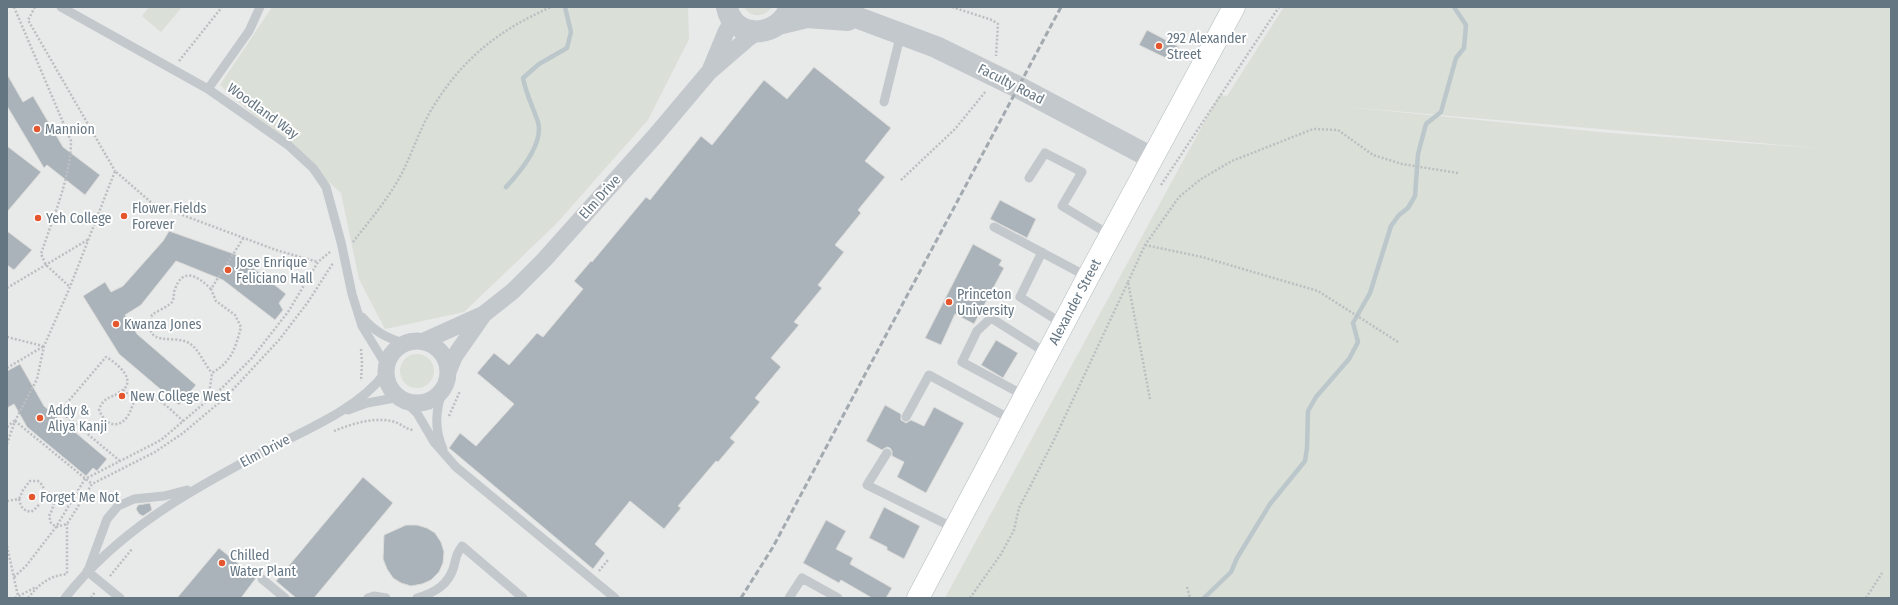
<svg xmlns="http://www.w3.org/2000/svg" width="1898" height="605" viewBox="0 0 1898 605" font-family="'Fira Sans Condensed',sans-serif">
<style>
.built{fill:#e8e9e9}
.green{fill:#dadfd7;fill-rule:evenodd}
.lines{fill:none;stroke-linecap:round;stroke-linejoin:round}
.stream{stroke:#bbc7cb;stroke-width:4.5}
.building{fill:#aab3b9;stroke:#dcdcda}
.secondary-casing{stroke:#b3babf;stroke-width:23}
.path{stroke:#bbbfc2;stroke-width:2.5;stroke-dasharray:2 2;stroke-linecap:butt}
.service{stroke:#c3c8cc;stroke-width:9}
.minor{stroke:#c3c8cc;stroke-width:17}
.tertiary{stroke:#c3c8cc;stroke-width:22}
.secondary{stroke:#fff;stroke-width:22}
.rail{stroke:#a2aab0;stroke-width:3;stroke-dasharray:6 3;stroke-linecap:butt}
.poi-dot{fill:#e4572e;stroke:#fff;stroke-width:1.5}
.labels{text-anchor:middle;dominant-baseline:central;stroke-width:4;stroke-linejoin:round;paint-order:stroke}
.poi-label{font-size:14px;fill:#657683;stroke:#fff;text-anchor:start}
.street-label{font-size:14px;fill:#657683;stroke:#fff}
</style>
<rect width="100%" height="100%" fill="#fafaf8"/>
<path class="built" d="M 7,7 L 1891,7 L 1891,598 L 7,598 Z"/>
<path class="green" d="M 149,7 L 182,7 L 161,32 L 142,16 Z
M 272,7 L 688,7 L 689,39 L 648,120 L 556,224 L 464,312 L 385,329 L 359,279 L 341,193 L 220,85 Z
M 744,7 L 772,7 C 764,18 751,18 744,7 Z
M 1284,7 L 1891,7 L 1891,598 L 945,598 L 1219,95 L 1227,96 ZM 1337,106 L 1829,149 L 1610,133 Z
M400 371a17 17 0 1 1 34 0a17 17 0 1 1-34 0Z"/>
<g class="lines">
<path class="stream" d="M 506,187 C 520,172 544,144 538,122 C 533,107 526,94 523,78 L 539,64 L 567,48 L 571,32 L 565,7
M 1204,598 L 1231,572 L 1237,558 L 1270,504 L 1305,461 L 1307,448 L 1308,411 L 1316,397 L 1349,359 L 1358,342 L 1353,323 L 1370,293 L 1391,226 L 1399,215 L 1408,208 L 1415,196 L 1418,154 L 1426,124 L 1441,112 L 1456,58 L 1464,48 L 1466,25 L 1454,7"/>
</g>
<path class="building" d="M 1147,30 L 1179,47 L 1172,61 L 1139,45 Z
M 814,67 L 891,128 L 865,161 L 885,177 L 858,210 L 861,213 L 835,245 L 844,252 L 818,285 L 822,288 L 794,322 L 799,325 L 771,358 L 781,367 L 755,398 L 760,402 L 730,438 L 735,442 L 718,462 L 716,461 L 678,506 L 681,508 L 664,529 L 630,501 L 595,544 L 605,553 L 593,569 L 449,448 L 460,433 L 476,446 L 514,404 L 477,373 L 494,353 L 509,365 L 537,333 L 543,337 L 583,289 L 574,281 L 591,261 L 592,262 L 646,197 L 650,200 L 701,136 L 712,145 L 764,80 L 787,99 Z
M 7,74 L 23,102 L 33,96 L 63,147 L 100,175 L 85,195 L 47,165 L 44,168 L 7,106 Z
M 7,146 L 41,172 L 7,212 Z
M 1000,200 L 1036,219 L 1027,238 L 990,219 Z
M 7,231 L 32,250 L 14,270 L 7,265 Z
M 169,231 L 237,255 L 286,294 L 279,303 L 283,310 L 275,320 L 223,280 L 176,261 L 141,305 L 125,315 L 137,334 L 196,385 L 179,405 L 119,354 L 83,296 L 105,282 L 111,292 L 123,286 L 163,241 Z
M 973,244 L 1002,260 L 999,265 L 1004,268 L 974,324 L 955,314 L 941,345 L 925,338 Z
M 996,340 L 1018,353 L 1003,378 L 981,365 Z
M 20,364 L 44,406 L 107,459 L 97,471 L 93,468 L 86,476 L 27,427 L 14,404 L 7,408 L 7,371 Z
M 885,405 L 901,414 L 901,420 L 906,423 L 911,420 L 924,426 L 934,407 L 964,423 L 926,493 L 897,477 L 904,462 L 892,456 L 892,451 L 890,448 L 887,447 L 882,450 L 866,441 Z
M 363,477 L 393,503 L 314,598 L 296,598 L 276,581 Z
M 150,503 L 152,510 L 143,516 L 139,514 L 136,509 L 138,505 Z
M 884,507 L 920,526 L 904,559 L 887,550 L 887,547 L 869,538 Z
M 826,520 L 846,531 L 836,549 L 853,558 L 850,564 L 892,588 L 886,598 L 872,598 L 841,580 L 839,583 L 803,563 Z
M 406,525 L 417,525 L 427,528 L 435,533 L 441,542 L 444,552 L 443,563 L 439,572 L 431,580 L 422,584 L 411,586 L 401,583 L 393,578 L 387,569 L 383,559 L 384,535 Z
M 219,548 L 256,578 L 241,598 L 177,598 Z"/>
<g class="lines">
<defs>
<path id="secondary" d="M 918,598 L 1088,277 L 1234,7"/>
</defs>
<use href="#secondary" class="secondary-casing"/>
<path class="path" d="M 14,7 L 71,141 C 71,177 52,220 41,254 L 46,265 L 70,287
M 35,7 L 28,20 L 115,171
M 952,7 L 992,20 L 998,24 L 996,56
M 179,61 L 222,7
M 901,180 L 955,129 L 986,91
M 1161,185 L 1279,7
M 353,242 C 370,220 389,198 402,173 C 413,151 420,128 433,107 C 463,58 499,30 551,7
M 1145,245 L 1202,257 L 1318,291 L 1398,342
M 1128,282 L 1145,245 L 1179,197 L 1201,179 L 1232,161 L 1313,129 L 1338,130 L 1373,155 L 1402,164 L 1458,173
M 7,288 L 89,239
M 211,289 C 199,277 183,266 175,289 C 173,294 175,300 170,304 C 165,308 157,311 152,315 C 142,349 174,334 189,343 C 199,349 204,364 212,373
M 7,337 L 43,346
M 361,349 L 362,363 L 361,381
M 7,368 L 44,346
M 123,390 L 135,400
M 212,396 L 210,388 L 212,373 C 232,361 235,349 241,327 L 235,315 L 216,301 L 211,289 L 244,237
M 449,416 L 460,391
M 15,421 L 92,484
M 7,427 L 14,421
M 334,431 C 352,424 374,416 395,422 C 401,424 407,430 414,430
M 7,444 L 15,421 L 37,379 L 44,346 L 70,287 L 115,171 L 153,204 L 276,250 L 318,262
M 120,461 L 60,411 L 106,357 C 117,363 139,381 120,392 C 110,399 105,396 99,409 C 103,423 117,431 127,417 C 131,412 132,405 135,400 C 153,389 171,410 183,421
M 45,491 C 58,495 54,507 49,516 L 51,523 L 56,527 L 67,524 L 92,484 L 155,452 L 183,433 L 226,397 L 279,340 L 308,302 L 333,263
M 7,501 L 19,499 C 21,507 22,510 31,512 C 41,505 51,491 38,481 L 30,481 L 23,490 L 19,499
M 7,546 L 18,596
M 599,571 L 608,560
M 110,576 L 132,549
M 14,577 L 26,566 L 56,527 L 85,479 L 161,440 L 222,388 L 252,358 L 288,312 L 318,262 L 331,251
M 1187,587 L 1190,598
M 15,598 L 36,587
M 28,598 C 39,584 49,576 67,574 L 67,524
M 91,598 L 95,592
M 970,598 L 1001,554 L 1014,530 L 1019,508 L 1054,440 L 1128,282 L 1150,399
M 1866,598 L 1882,573"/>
<path class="service" d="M 61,7 L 208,89 L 288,145 L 313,168 L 326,187 L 341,242 L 352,294 L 362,326 L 386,365
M 208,89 L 249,31 L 260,7
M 884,102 L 901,33
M 1029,178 L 1045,153 L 1082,172 L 1062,206 L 1110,235
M 994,227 L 1088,277
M 1042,252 L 1020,297 L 1063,324
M 362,317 C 374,331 386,338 404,343
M 443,390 C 435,410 434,429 443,449
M 1025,396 L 962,362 L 977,331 L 991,318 L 1048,354
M 405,401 L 417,413 L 434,442 L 456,467 L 615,598
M 348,410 L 367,403 L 400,397
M 906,417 L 929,375 L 1012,420
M 887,453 L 867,485 L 956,529
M 89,568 L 107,519 L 118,506 L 134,499 L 164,496 L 187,490
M 87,571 L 120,598
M 262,579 L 285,598
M 65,598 C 118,531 187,492 261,453 C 301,432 358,410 385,373
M 368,598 L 374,596 L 386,598
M 417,598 C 434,593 449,585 454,566 C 456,557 457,553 462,546 L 523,598
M 789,598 L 802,578 L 838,598"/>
<path class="minor" d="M 711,68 L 726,32 L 733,20
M386 372a31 31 0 1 1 62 0a31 31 0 1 1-62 0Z
M 424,341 L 484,314 L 513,291 L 544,260 L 655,136 L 709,72 L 746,40 L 757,32
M 448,372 L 454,357 L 484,314"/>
<path class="tertiary" d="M 727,7 C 733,41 780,38 790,7
M 829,7 L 936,47 L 1018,87 L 1152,158
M 782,23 L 807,17 L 848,20"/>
<use href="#secondary" class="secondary"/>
<path class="rail" d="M 741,598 L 773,547 L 1061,7"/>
</g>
<g class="poi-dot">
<circle cx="1159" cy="46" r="4"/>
<circle cx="37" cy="129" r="4"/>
<circle cx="124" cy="216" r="4"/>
<circle cx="38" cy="218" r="4"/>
<circle cx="228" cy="270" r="4"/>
<circle cx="949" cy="302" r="4"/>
<circle cx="116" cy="324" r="4"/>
<circle cx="122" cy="396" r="4"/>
<circle cx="40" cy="418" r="4"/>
<circle cx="32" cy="497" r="4"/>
<circle cx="222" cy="563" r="4"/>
</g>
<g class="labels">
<g class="poi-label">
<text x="1167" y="38">292 Alexander<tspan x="1167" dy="16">Street</tspan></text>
<text x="45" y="129">Mannion</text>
<text x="132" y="208">Flower Fields<tspan x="132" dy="16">Forever</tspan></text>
<text x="46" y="218">Yeh College</text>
<text x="236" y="262">Jose Enrique<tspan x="236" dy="16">Feliciano Hall</tspan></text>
<text x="957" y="294">Princeton<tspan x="957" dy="16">University</tspan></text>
<text x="124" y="324">Kwanza Jones</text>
<text x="130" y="396">New College West</text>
<text x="48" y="410">Addy &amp;<tspan x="48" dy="16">Aliya Kanji</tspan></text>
<text x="40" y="497">Forget Me Not</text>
<text x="230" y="555">Chilled<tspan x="230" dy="16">Water Plant</tspan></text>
</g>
<g class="street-label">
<text transform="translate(1011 84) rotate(27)">Faculty Road</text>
<text transform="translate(263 111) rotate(36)">Woodland Way</text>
<text transform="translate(600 197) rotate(-48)">Elm Drive</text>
<text transform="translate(1075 302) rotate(-62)">Alexander Street</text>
<text transform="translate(265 451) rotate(-28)">Elm Drive</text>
</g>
</g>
<rect width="1898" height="605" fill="none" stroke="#657683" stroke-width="16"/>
</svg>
